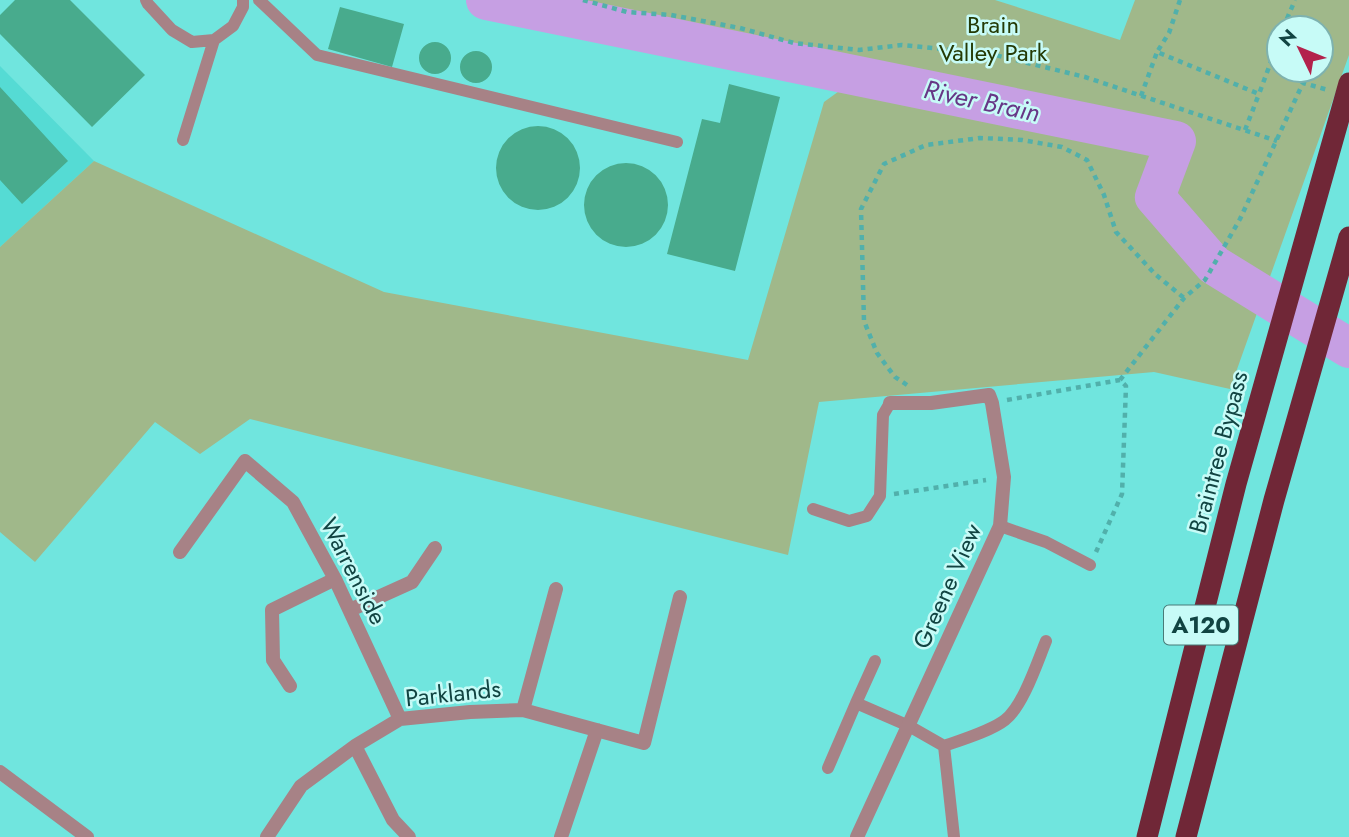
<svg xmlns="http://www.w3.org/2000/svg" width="1349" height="837" viewBox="0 0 1349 837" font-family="Jost,sans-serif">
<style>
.built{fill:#55dbd4}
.green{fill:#a0b88a;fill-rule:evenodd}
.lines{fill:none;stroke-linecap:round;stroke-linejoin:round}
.river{stroke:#c69fe3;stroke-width:40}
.building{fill:#48ab8d}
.path{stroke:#51b0ab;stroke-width:4.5;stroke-dasharray:5 5;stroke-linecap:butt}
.lane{stroke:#a78286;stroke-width:12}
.street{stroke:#a78286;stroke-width:14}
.highway{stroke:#702737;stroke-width:21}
.labels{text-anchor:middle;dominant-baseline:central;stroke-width:5;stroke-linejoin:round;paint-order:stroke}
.shield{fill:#c7fbf7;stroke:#487b78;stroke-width:2}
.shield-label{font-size:23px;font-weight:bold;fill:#114442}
.park-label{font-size:24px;fill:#243a05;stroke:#c7fbf7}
.street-label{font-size:24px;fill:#114442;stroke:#c7fbf7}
.water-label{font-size:26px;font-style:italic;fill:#673786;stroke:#c7fbf7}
</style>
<rect width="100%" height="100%" fill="#70e5de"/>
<path class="built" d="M 0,66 L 94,161 L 0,247 Z"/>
<path class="green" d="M 552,0 L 995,0 L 1120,40 L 1135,0 L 1349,0 L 1349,55 L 1230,389 L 1154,372 L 819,402 L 788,555 L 250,419 L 200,454 L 155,422 L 35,562 L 0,532 L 0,247 L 94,161 L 384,292 L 748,360 L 824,102 L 878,63 L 811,56 L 604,15 ZM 1279,28 L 1321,28 L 1321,70 L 1279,70 Z"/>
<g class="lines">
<path class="river" d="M 486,0 L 1176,141 L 1155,197 L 1214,265 L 1349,348"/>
</g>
<path class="building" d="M 15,0 L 70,0 L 145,75 L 92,127 L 0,34 L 0,15 Z
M 340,7 L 404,24 L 392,67 L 328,49 Z
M419 58a16 16 0 1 1 32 0a16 16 0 1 1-32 0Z
M460 67a16 16 0 1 1 32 0a16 16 0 1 1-32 0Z
M 729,84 L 780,97 L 735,271 L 667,254 L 702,119 L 720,123 Z
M 0,87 L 68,161 L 22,204 L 0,180 Z
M496 168a42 42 0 1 1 84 0a42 42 0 1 1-84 0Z
M584 205a42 42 0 1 1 84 0a42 42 0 1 1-84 0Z"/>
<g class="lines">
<path class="path" d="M 583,0 L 627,12 L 671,15 L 740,28 L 794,43 L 859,50 L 902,45 L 991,54 L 1085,77 L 1277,141
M 1180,0 L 1169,33 L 1157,52 L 1259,94 L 1279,40
M 1283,28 L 1295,0
M 1141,96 L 1157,52
M 1245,130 L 1259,94
M 1120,380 L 1184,298 L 1205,280 L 1240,219 L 1303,83 L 1328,90
M 907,385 L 895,377 L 877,353 L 864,321 L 861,209 L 884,164 L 926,145 L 980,138 L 1022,140 L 1062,147 L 1087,160 L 1104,195 L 1116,232 L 1155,274 L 1184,298
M 1007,400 L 1120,380 L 1126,386 L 1122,494 L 1096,552
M 894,494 L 986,480"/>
<path class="lane" d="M 146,0 L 148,4 L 172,30 L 192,42 L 214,40 L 233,26 L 243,7 L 243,0
M 259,0 L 317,55 L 677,142
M 183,140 L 214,40
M 813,509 L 849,521 L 867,516 L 880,496 L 883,415 L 890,403
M 1000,526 L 1046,542 L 1090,565
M 856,703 L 875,661
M 944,746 L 954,837
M 828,768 L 856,703 L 909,726 L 944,746 C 961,740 991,731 1005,720 C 1023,706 1037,663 1046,641"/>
<path class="street" d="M 180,552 L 245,461 L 293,502 L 335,579 L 400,719
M 350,610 L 412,582 L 435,548
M 290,686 L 273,660 L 272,610 L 335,579
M 523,710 L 556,589
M 355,746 L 393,820 L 409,837
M 0,772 L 87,837
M 267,837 L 301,786 L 355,746 L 400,719 L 470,712 L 523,710 L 644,743 L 680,597
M 561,837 L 597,730
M 857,837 L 1000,526 L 1004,477 L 992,403 L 989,395 L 931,403 L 890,403"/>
<path class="highway" d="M 1147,837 L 1236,484 L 1349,83
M 1186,837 L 1274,500 L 1349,237"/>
</g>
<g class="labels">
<rect class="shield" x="1164" y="605.5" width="74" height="39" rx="5"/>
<g class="shield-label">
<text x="1201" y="625">A120</text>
</g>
<g class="park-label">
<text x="993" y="24">Brain<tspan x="993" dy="28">Valley Park</tspan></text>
</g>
<g class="street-label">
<text transform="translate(1218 452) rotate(-75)">Braintree Bypass</text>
<text transform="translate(354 571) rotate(63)">Warrenside</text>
<text transform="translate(947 586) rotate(-66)">Greene View</text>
<text transform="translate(453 693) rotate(-6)">Parklands</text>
</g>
<g class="water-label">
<text transform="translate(982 101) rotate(12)">River Brain</text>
</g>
</g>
<g transform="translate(1300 49) rotate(313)"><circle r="33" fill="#c7fbf7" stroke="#7eb2af" stroke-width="2"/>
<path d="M0-5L12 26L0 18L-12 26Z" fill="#b3224c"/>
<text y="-10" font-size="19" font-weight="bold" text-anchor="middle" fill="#114442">N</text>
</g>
</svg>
